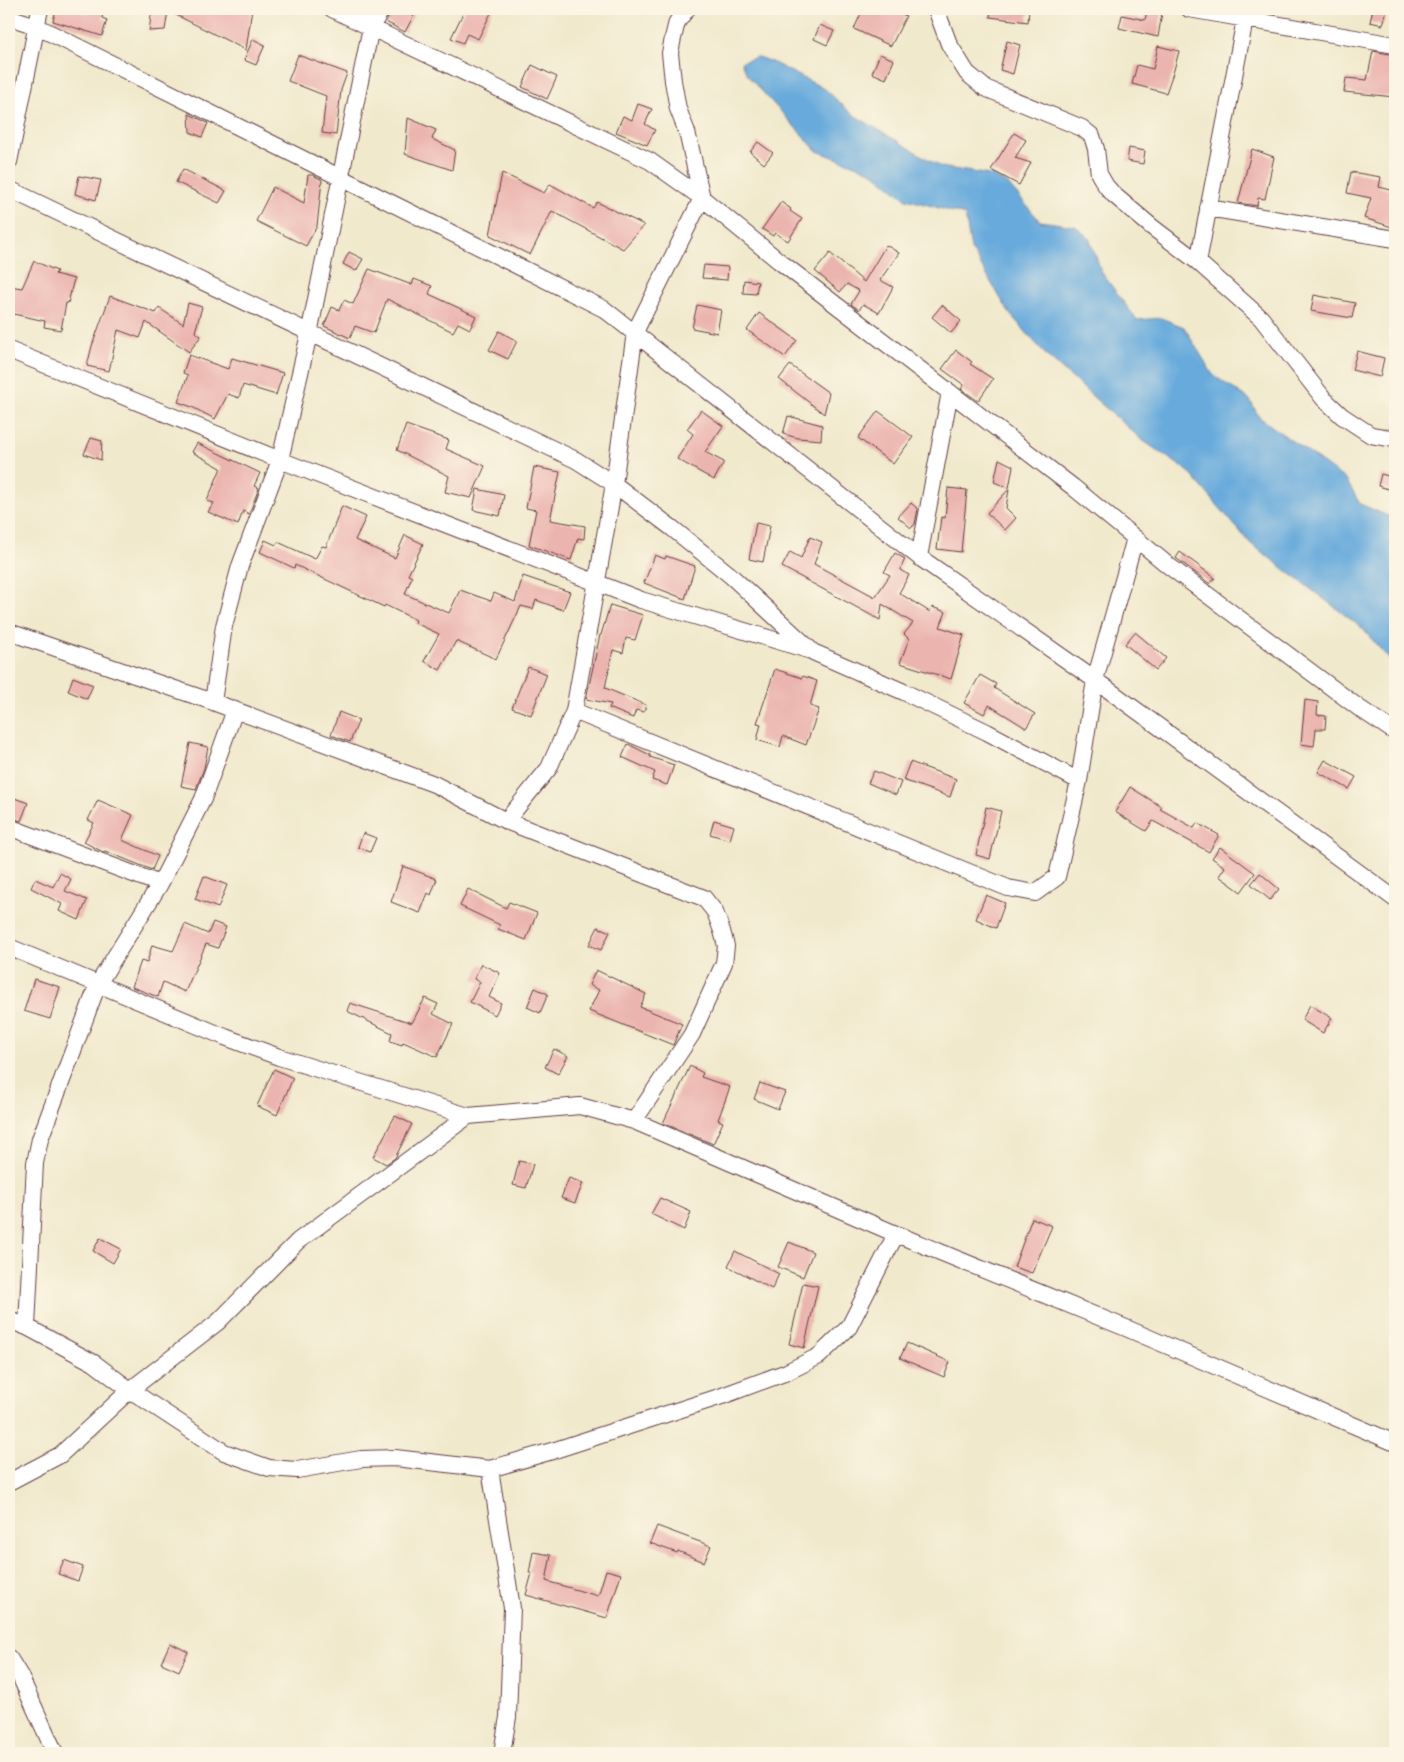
<svg xmlns="http://www.w3.org/2000/svg" width="1404" height="1762" font-family="'Indie Flower',sans-serif">
<rect width="100%" height="100%" fill="#fcf5e5"/>
<filter id="ink" filterUnits="userSpaceOnUse"><feTurbulence type="fractalNoise" baseFrequency=".02" numOctaves="2"/><feDisplacementMap in="SourceGraphic" scale="10" xChannelSelector="R" yChannelSelector="G"/><feConvolveMatrix kernelMatrix="1 2 1 2 8 2 1 2 1" color-interpolation-filters="sRGB"/></filter>
<filter id="wash" filterUnits="userSpaceOnUse"><feTurbulence type="fractalNoise" baseFrequency=".0096" numOctaves="4" result="noise"/><feDisplacementMap in="SourceGraphic" scale="20" xChannelSelector="R" yChannelSelector="G"/><feGaussianBlur stdDeviation="1.12" result="paint"/><feColorMatrix in="noise" values="0 0 0 0 0 0 0 0 0 0 0 0 0 0 0 0 0 1.4 0 .05"/><feComposite in="paint" operator="in"/></filter>
<g filter="url(#wash)">
<rect width="100%" height="100%" fill="#f0e9cc"/>
<!-- water -->
<path fill="#67aadc" stroke="#586484" d="M 758,57 L 774,63 L 825,89 L 852,114 L 941,167 L 990,175 L 1007,183 L 1040,221 L 1075,226 L 1089,238 L 1102,273 L 1137,320 L 1161,318 L 1184,327 L 1213,375 L 1250,400 L 1259,417 L 1346,480 L 1360,504 L 1395,519 L 1395,666 L 1362,628 L 1250,543 L 1188,471 L 1142,440 L 1047,356 L 1010,314 L 971,249 L 965,215 L 906,199 L 871,171 L 817,151 L 748,76 L 741,62 Z"/>
<g id="blocks">
<!-- building -->
<path fill="#ebb4ae" d="M 56,9 L 72,9 L 88,14 L 89,9 L 104,9 L 102,18 L 107,20 L 102,36 L 53,21 Z
M 152,9 L 252,9 L 246,50 L 168,11 L 165,30 L 149,31 Z
M 392,9 L 403,9 L 414,15 L 405,32 L 386,22 Z
M 465,9 L 493,9 L 478,39 L 467,34 L 463,43 L 451,38 Z
M 863,9 L 890,9 L 906,16 L 891,46 L 854,29 Z
M 991,9 L 1029,9 L 1028,22 L 990,17 Z
M 1373,9 L 1387,9 L 1383,25 L 1370,22 Z
M 1147,11 L 1162,13 L 1158,37 L 1119,28 L 1122,15 L 1145,20 Z
M 820,25 L 834,31 L 827,45 L 814,39 Z
M 253,39 L 265,45 L 256,65 L 244,60 Z
M 1007,41 L 1020,45 L 1013,74 L 1000,70 Z
M 1158,46 L 1179,51 L 1174,70 L 1166,93 L 1132,84 L 1137,65 L 1153,69 Z
M 1373,51 L 1395,55 L 1395,97 L 1344,92 L 1346,78 L 1367,80 Z
M 880,54 L 894,60 L 886,79 L 872,73 Z
M 298,55 L 347,73 L 341,90 L 336,135 L 322,133 L 326,96 L 288,81 Z
M 532,65 L 557,77 L 547,99 L 522,87 Z
M 638,104 L 652,109 L 645,124 L 655,130 L 647,145 L 616,132 L 623,116 L 632,120 Z
M 189,114 L 208,123 L 202,137 L 190,132 Z
M 408,118 L 436,130 L 432,139 L 455,150 L 452,170 L 405,154 Z
M 1014,133 L 1026,140 L 1015,158 L 1031,163 L 1019,185 L 991,170 Z
M 758,142 L 773,153 L 764,164 L 750,152 Z
M 1129,148 L 1145,151 L 1143,164 L 1127,161 Z
M 1252,149 L 1274,157 L 1265,199 L 1258,198 L 1257,206 L 1238,203 Z
M 183,169 L 226,191 L 219,203 L 176,182 Z
M 1351,172 L 1381,177 L 1379,187 L 1395,191 L 1395,228 L 1364,218 L 1371,198 L 1347,193 Z
M 502,173 L 544,193 L 550,184 L 593,208 L 597,202 L 644,225 L 623,249 L 552,211 L 530,255 L 490,235 Z
M 308,175 L 313,175 L 322,180 L 317,226 L 306,246 L 256,221 L 273,187 L 304,203 Z
M 79,176 L 101,180 L 96,200 L 75,194 Z
M 781,202 L 791,209 L 790,211 L 802,219 L 788,241 L 775,233 L 773,236 L 762,229 Z
M 886,245 L 899,253 L 880,280 L 893,287 L 879,313 L 863,304 L 859,310 L 851,304 L 859,291 L 847,284 L 840,292 L 815,271 L 830,253 L 864,282 Z
M 349,252 L 363,259 L 356,271 L 343,264 Z
M 34,261 L 57,271 L 55,274 L 74,279 L 68,303 L 66,303 L 61,330 L 44,327 L 45,321 L 9,313 L 9,286 L 22,288 Z
M 704,265 L 728,267 L 727,280 L 702,278 Z
M 369,269 L 412,285 L 414,279 L 432,286 L 429,294 L 476,316 L 470,329 L 458,323 L 453,332 L 387,299 L 374,333 L 355,326 L 350,338 L 324,326 L 332,307 L 339,310 L 344,300 L 353,304 Z
M 744,280 L 758,282 L 756,294 L 743,293 Z
M 1314,295 L 1355,303 L 1352,318 L 1311,311 Z
M 110,296 L 156,313 L 159,308 L 183,324 L 188,303 L 202,307 L 195,332 L 201,336 L 189,352 L 146,322 L 140,338 L 118,330 L 109,371 L 87,366 L 92,346 Z
M 697,305 L 721,310 L 717,333 L 692,328 Z
M 942,305 L 961,321 L 951,333 L 932,317 Z
M 759,313 L 797,340 L 785,357 L 747,330 Z
M 499,331 L 517,341 L 508,359 L 489,350 Z
M 956,350 L 972,362 L 970,364 L 993,379 L 978,401 L 961,389 L 964,385 L 942,369 Z
M 1357,351 L 1384,358 L 1380,377 L 1352,370 Z
M 189,355 L 228,369 L 232,358 L 283,373 L 276,395 L 243,385 L 239,398 L 228,394 L 215,419 L 192,407 L 178,402 L 188,375 L 183,373 Z
M 790,365 L 829,393 L 824,414 L 779,379 Z
M 701,410 L 723,426 L 705,452 L 724,462 L 714,480 L 677,459 L 693,434 L 687,429 Z
M 878,411 L 913,437 L 893,464 L 858,438 Z
M 788,416 L 822,425 L 821,440 L 798,438 L 783,434 Z
M 406,425 L 449,440 L 446,449 L 485,466 L 471,498 L 445,492 L 449,476 L 397,450 Z
M 91,438 L 102,441 L 101,460 L 84,454 Z
M 197,443 L 260,473 L 254,486 L 259,488 L 249,514 L 243,511 L 238,525 L 208,512 L 214,503 L 207,501 L 221,468 L 192,452 Z
M 999,459 L 1013,466 L 1009,488 L 994,482 Z
M 534,467 L 560,472 L 550,520 L 585,526 L 584,539 L 578,538 L 571,560 L 529,545 L 536,510 L 526,508 Z
M 1381,474 L 1395,478 L 1395,491 L 1378,486 Z
M 948,488 L 967,490 L 961,552 L 937,549 L 941,517 L 945,518 Z
M 477,489 L 504,495 L 500,516 L 473,510 Z
M 1009,489 L 1006,508 L 1016,518 L 1005,530 L 987,513 Z
M 911,503 L 918,509 L 915,524 L 911,528 L 898,517 Z
M 342,506 L 366,517 L 355,540 L 395,558 L 405,535 L 423,544 L 408,575 L 412,577 L 405,594 L 423,602 L 449,613 L 460,590 L 491,601 L 494,593 L 515,602 L 523,576 L 570,592 L 563,610 L 536,600 L 533,609 L 521,606 L 496,659 L 456,641 L 440,670 L 424,661 L 439,634 L 415,623 L 416,620 L 385,605 L 384,607 L 295,565 L 294,568 L 260,552 L 265,540 L 276,545 L 278,542 L 315,559 L 322,546 L 326,547 Z
M 756,523 L 770,526 L 763,562 L 749,559 Z
M 810,537 L 822,542 L 814,564 L 875,597 L 890,575 L 884,572 L 895,553 L 905,559 L 900,570 L 909,575 L 899,593 L 930,612 L 932,607 L 946,612 L 940,627 L 964,635 L 951,679 L 900,663 L 909,639 L 904,634 L 913,623 L 882,604 L 880,620 L 782,567 L 790,552 L 801,558 Z
M 1180,552 L 1215,578 L 1210,584 L 1176,558 Z
M 655,555 L 665,559 L 666,556 L 695,566 L 685,599 L 644,583 Z
M 610,605 L 643,615 L 635,640 L 626,638 L 623,653 L 613,650 L 605,688 L 646,705 L 644,712 L 636,710 L 633,718 L 609,708 L 611,704 L 586,699 L 600,635 L 601,635 Z
M 1135,632 L 1166,658 L 1156,670 L 1125,644 Z
M 528,667 L 547,674 L 531,715 L 512,708 Z
M 775,669 L 802,678 L 803,676 L 817,681 L 810,706 L 819,709 L 806,745 L 783,736 L 780,747 L 757,740 L 761,724 L 757,723 Z
M 980,675 L 996,684 L 994,688 L 1035,714 L 1026,728 L 989,705 L 984,714 L 964,703 Z
M 73,677 L 93,685 L 87,699 L 68,691 Z
M 1305,700 L 1318,702 L 1317,715 L 1326,716 L 1325,729 L 1316,729 L 1314,746 L 1301,744 Z
M 339,712 L 359,720 L 350,742 L 331,735 Z
M 190,743 L 208,747 L 204,768 L 196,789 L 181,786 Z
M 628,744 L 650,755 L 650,757 L 674,765 L 667,785 L 652,780 L 655,772 L 622,757 Z
M 1325,760 L 1356,777 L 1349,789 L 1318,772 Z
M 910,762 L 956,779 L 950,797 L 903,780 Z
M 874,771 L 901,782 L 896,795 L 868,783 Z
M 1130,787 L 1162,807 L 1160,809 L 1194,828 L 1197,823 L 1219,835 L 1209,852 L 1153,821 L 1146,831 L 1115,812 Z
M 9,796 L 28,803 L 21,821 L 9,817 Z
M 98,800 L 133,815 L 122,840 L 158,856 L 152,870 L 105,851 L 103,852 L 84,842 L 94,823 L 88,820 Z
M 986,807 L 1001,811 L 990,859 L 976,855 Z
M 714,820 L 734,826 L 730,840 L 710,834 Z
M 363,833 L 376,838 L 370,852 L 358,847 Z
M 1220,847 L 1255,873 L 1241,892 L 1219,876 L 1225,867 L 1212,858 Z
M 403,866 L 437,879 L 431,895 L 428,893 L 420,913 L 391,902 Z
M 60,873 L 71,879 L 65,891 L 87,900 L 79,920 L 59,911 L 62,904 L 31,888 L 35,879 L 53,887 Z
M 1260,873 L 1279,889 L 1270,900 L 1251,884 Z
M 204,876 L 227,885 L 218,908 L 195,899 Z
M 468,889 L 506,908 L 509,902 L 537,913 L 526,940 L 498,929 L 500,925 L 460,906 Z
M 986,895 L 1005,903 L 996,928 L 976,919 Z
M 213,922 L 226,927 L 218,948 L 206,944 L 185,992 L 163,982 L 158,997 L 132,987 L 141,961 L 147,963 L 152,945 L 173,951 L 185,924 L 208,934 Z
M 598,927 L 610,932 L 601,950 L 589,945 Z
M 481,964 L 500,973 L 489,997 L 501,1003 L 495,1015 L 470,1002 L 480,982 L 474,979 Z
M 596,970 L 646,994 L 640,1007 L 682,1024 L 673,1045 L 589,1011 L 599,990 L 589,985 Z
M 34,979 L 60,987 L 50,1019 L 24,1011 Z
M 535,988 L 548,994 L 540,1013 L 527,1007 Z
M 425,998 L 438,1004 L 433,1014 L 453,1024 L 437,1057 L 403,1042 L 402,1045 L 390,1041 L 392,1033 L 347,1011 L 350,1003 L 412,1023 Z
M 1310,1005 L 1332,1018 L 1323,1033 L 1302,1020 Z
M 554,1049 L 568,1056 L 558,1074 L 545,1067 Z
M 690,1066 L 703,1073 L 701,1077 L 730,1087 L 718,1120 L 723,1122 L 713,1144 L 663,1123 Z
M 274,1069 L 293,1078 L 277,1115 L 257,1106 Z
M 760,1083 L 785,1092 L 778,1109 L 754,1099 Z
M 395,1116 L 412,1124 L 395,1158 L 386,1164 L 373,1157 Z
M 519,1161 L 533,1164 L 526,1188 L 513,1185 Z
M 569,1178 L 583,1183 L 575,1203 L 561,1198 Z
M 660,1198 L 691,1212 L 684,1230 L 651,1214 Z
M 1032,1218 L 1052,1226 L 1032,1273 L 1014,1267 Z
M 100,1238 L 121,1249 L 113,1263 L 93,1251 Z
M 789,1242 L 813,1252 L 803,1277 L 778,1267 Z
M 735,1251 L 779,1274 L 772,1289 L 728,1266 Z
M 803,1283 L 818,1286 L 804,1348 L 789,1344 Z
M 907,1343 L 950,1362 L 944,1377 L 900,1358 Z
M 657,1526 L 711,1546 L 704,1562 L 678,1551 L 677,1553 L 650,1543 Z
M 533,1552 L 551,1555 L 546,1581 L 598,1596 L 606,1570 L 621,1574 L 607,1618 L 526,1595 L 532,1573 L 529,1573 Z
M 64,1560 L 83,1567 L 78,1581 L 58,1574 Z
M 170,1643 L 188,1652 L 179,1671 L 161,1663 Z"/>
</g>
</g>
<g filter="url(#ink)">
<use href="#blocks" fill-opacity="0" stroke="#633d43" stroke-width="1"/>
<g fill="none" stroke-linecap="round" stroke-linejoin="round">
<!-- minor casing -->
<g stroke="#633d43" stroke-width="18">
<path id="minor" d="M 332,9 L 650,161 L 702,198 L 779,261 L 1073,487 L 1169,566 L 1359,708 L 1395,732
M 936,9 L 949,44 L 967,73 L 985,88 L 1082,128 L 1092,136 L 1096,149 L 1099,174 L 1106,186 L 1114,195 L 1152,227 L 1198,262 L 1261,318 L 1324,399 L 1342,416 L 1371,435 L 1395,439
M 1189,9 L 1395,45
M 9,17 L 36,26 L 604,309 L 919,557 L 1095,680 L 1395,899
M 9,162 L 40,9
M 9,189 L 576,460 L 614,484 L 672,528 L 730,575 L 813,652 L 904,692 L 987,732 L 1079,781 L 1095,680 L 1135,538
M 1208,208 L 1395,239
M 1198,262 L 1247,9
M 9,350 L 280,460 L 641,600 L 808,650
M 919,557 L 950,392
M 9,632 L 213,702 L 434,784 L 506,821 L 704,898 L 715,912 L 722,931 L 726,946 L 724,963 L 692,1034 L 634,1121
M 213,702 L 224,626 L 240,566 L 280,460 L 309,334 L 371,27 L 382,9
M 574,711 L 1008,888 L 1035,893 L 1057,877 L 1079,781
M 506,821 L 549,768 L 574,711 L 614,484 L 635,332 L 702,198 L 687,132 L 678,109 L 673,81 L 670,53 L 673,38 L 677,22 L 687,9
M 9,827 L 160,884 L 203,799 L 235,710
M 9,947 L 225,1037 L 279,1057 L 468,1116 L 580,1106 L 634,1121 L 896,1234 L 1126,1328 L 1395,1443
M 468,1116 L 298,1241 L 218,1322 L 130,1390 L 224,1452 L 269,1468 L 297,1470 L 361,1459 L 395,1458 L 490,1469 L 552,1451 L 722,1396 L 787,1372 L 819,1356 L 849,1327 L 896,1234
M 9,1320 L 27,1327 L 94,1363 L 130,1390 L 60,1455 L 9,1482
M 27,1327 L 35,1163 L 40,1139 L 98,984 L 160,884
M 490,1469 L 512,1608 L 508,1717 L 502,1753
M 9,1658 L 20,1676 L 55,1753"/>
</g>
<!-- minor -->
<use href="#minor" stroke="#fff" stroke-width="16"/>
</g>
</g>
<!-- margin -->
<rect width="1404" height="1762" fill="none" stroke="#fcf5e5" stroke-width="30"/>
</svg>
